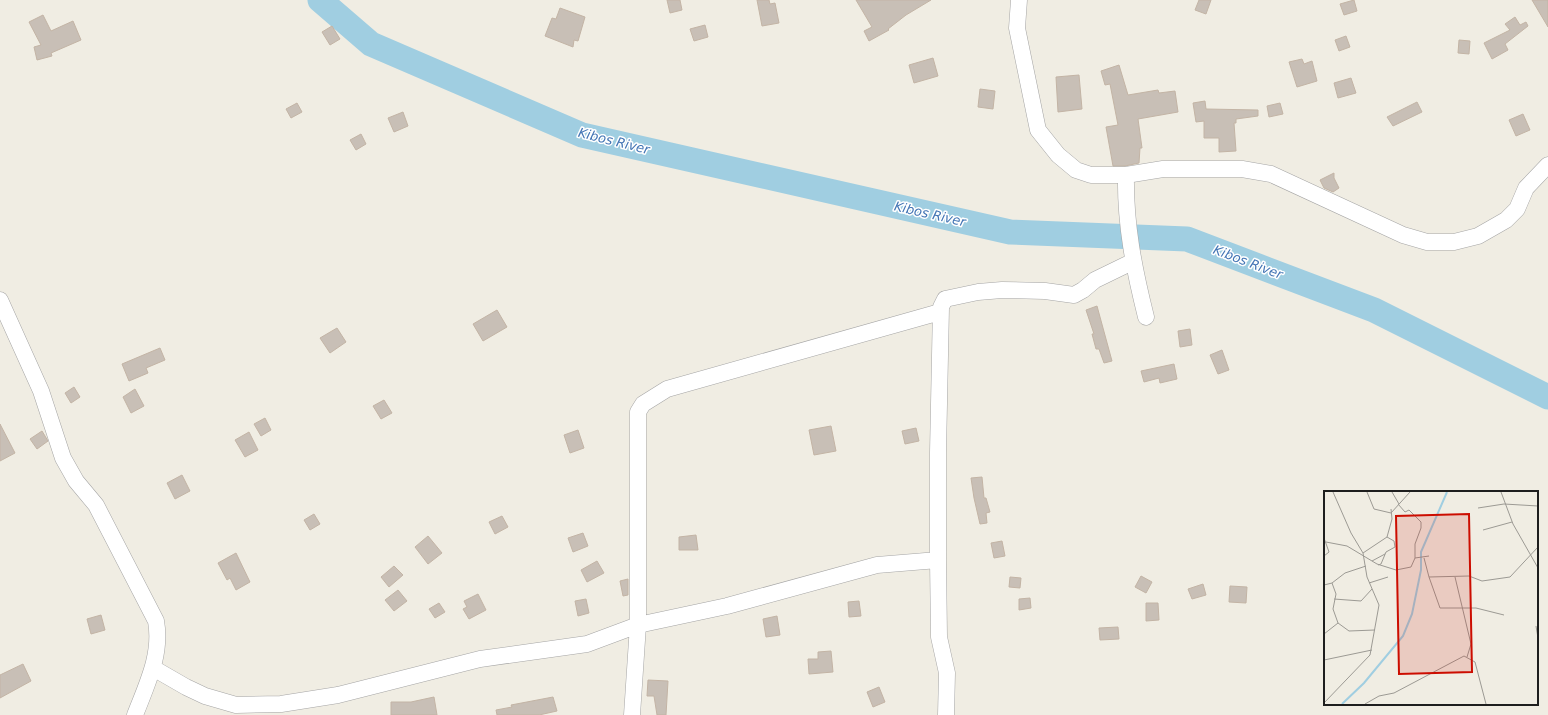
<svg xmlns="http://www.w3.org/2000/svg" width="1548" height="715" font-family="'DejaVu Sans',sans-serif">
<rect width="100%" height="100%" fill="#f0ede3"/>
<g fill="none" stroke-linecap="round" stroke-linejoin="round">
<!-- river -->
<path stroke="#a0cee1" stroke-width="25" d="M 320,0 L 371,44 L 582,135 L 1010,232 L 1187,239 L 1374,310 L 1548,397"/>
</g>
<!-- building -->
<path fill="#c8bfb6" stroke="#c3b4a5" d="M 667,0 L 680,0 L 682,10 L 670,13 Z
M 757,0 L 769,0 L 770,4 L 775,3 L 779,23 L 762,26 Z
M 856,0 L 931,0 L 906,15 L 888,29 L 889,30 L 869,41 L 864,31 L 872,27 Z
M 1199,0 L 1211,0 L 1206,14 L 1195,10 Z
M 1354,0 L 1357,11 L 1344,15 L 1340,4 Z
M 1532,0 L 1548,0 L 1548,27 Z
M 560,8 L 585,17 L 578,41 L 574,40 L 573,47 L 545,36 L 552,18 L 556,19 Z
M 43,15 L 51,31 L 73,21 L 81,40 L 51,53 L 52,56 L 37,60 L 34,47 L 41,45 L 29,22 Z
M 1515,17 L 1520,25 L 1526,22 L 1528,26 L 1505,44 L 1508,50 L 1492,59 L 1484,43 L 1510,30 L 1505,24 Z
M 705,25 L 708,37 L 694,41 L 690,29 Z
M 332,26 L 340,39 L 330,45 L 322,32 Z
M 1346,36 L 1350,47 L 1339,51 L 1335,40 Z
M 1459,40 L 1470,41 L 1469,54 L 1458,53 Z
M 933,58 L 938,76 L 914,83 L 909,65 Z
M 1302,59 L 1304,64 L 1312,61 L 1317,81 L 1297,87 L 1289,62 Z
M 1119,65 L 1128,95 L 1158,90 L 1159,93 L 1175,91 L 1178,112 L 1138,119 L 1142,148 L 1140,148 L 1139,163 L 1125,166 L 1113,166 L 1106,127 L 1118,125 L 1110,84 L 1105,85 L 1101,71 Z
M 1079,75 L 1082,109 L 1058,112 L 1056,77 Z
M 1351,78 L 1356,93 L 1338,98 L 1334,83 Z
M 980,89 L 995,91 L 993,109 L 978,107 Z
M 1205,101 L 1206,109 L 1258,110 L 1258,116 L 1236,119 L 1236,123 L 1234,123 L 1236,151 L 1219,152 L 1219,138 L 1204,138 L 1204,121 L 1196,122 L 1193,103 Z
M 1417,102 L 1422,112 L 1393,126 L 1387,117 Z
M 297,103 L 302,112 L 291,118 L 286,109 Z
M 1280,103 L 1283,114 L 1269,117 L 1267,106 Z
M 403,112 L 408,126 L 394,132 L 388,118 Z
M 1523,114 L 1530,130 L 1516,136 L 1509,120 Z
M 361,134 L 366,144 L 356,150 L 350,140 Z
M 1334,173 L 1334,178 L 1339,188 L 1333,192 L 1324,188 L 1320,180 Z
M 1097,306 L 1112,361 L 1104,363 L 1099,349 L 1096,349 L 1092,334 L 1094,334 L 1086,310 Z
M 497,310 L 507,327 L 483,341 L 473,324 Z
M 337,328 L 346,342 L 330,353 L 320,338 Z
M 1190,329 L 1192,345 L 1180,347 L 1178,331 Z
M 160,348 L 165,360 L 146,368 L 148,373 L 129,381 L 122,364 Z
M 1222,350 L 1229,370 L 1218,374 L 1210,355 Z
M 1174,364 L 1177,379 L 1160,383 L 1159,378 L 1144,382 L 1141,371 Z
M 74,387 L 80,397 L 71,403 L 65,393 Z
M 135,389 L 144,406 L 131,413 L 123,397 Z
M 384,400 L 392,413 L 381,419 L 373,406 Z
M 265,418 L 271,430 L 261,436 L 254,424 Z
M 0,424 L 15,453 L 0,461 Z
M 831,426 L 836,451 L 814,455 L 809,430 Z
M 916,428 L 919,441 L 905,444 L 902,431 Z
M 578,430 L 584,448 L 570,453 L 564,435 Z
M 42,431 L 48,441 L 37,449 L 30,439 Z
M 249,432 L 258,450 L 245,457 L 235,440 Z
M 182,475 L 190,491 L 175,499 L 167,483 Z
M 982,477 L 984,498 L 986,498 L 990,512 L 986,513 L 987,523 L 980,524 L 974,498 L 971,478 Z
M 314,514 L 320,524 L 310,530 L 304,520 Z
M 502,516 L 508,527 L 495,534 L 489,522 Z
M 583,533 L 588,546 L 573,552 L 568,538 Z
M 696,535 L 698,550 L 679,550 L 679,537 Z
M 428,536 L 442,553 L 428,564 L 415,547 Z
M 1002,541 L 1005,556 L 994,558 L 991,543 Z
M 236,553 L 250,582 L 236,590 L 230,578 L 227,580 L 218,563 Z
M 597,561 L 604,573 L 587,582 L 581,570 Z
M 394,566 L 403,575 L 389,587 L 381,577 Z
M 1141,576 L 1152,582 L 1146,593 L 1135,587 Z
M 1010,577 L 1021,578 L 1020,588 L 1009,587 Z
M 628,579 L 628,595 L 623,596 L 620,581 Z
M 1203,584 L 1206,595 L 1192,599 L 1188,589 Z
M 1230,586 L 1247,587 L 1246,603 L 1229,602 Z
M 398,590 L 407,601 L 394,611 L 385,600 Z
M 478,594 L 486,610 L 469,619 L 463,609 L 467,607 L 464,601 Z
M 1030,598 L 1031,608 L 1019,610 L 1019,599 Z
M 586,599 L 589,613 L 578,616 L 575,601 Z
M 859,601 L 861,616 L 849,617 L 848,602 Z
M 439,603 L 445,612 L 435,618 L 429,609 Z
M 1146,603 L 1158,603 L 1159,620 L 1146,621 Z
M 101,615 L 105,630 L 91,634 L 87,619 Z
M 777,616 L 780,635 L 766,637 L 763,619 Z
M 1118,627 L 1119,639 L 1100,640 L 1099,628 Z
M 831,651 L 833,672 L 809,674 L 808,659 L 818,659 L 818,652 Z
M 23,664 L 31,681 L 0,698 L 0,675 Z
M 648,680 L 668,681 L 666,715 L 657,715 L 654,696 L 647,696 Z
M 879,687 L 885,702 L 873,707 L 867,692 Z
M 434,697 L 437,715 L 391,715 L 391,702 L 411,702 Z
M 553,697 L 557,711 L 539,715 L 497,715 L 496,710 L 512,707 L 511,705 Z"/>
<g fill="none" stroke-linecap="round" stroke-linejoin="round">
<!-- street casing -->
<g stroke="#a5a5a5" stroke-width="17">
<path id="street" d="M 1019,0 L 1017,28 L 1038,130 L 1058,155 L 1076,170 L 1091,175 L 1126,175 C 1125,224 1134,269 1146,317
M 1126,175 L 1163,169 L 1242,169 L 1271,174 L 1403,235 L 1427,242 L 1454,242 L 1478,236 L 1506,220 L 1517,209 L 1526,188 L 1548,165
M 0,300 L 41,391 L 63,458 L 76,481 L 96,505 L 156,621 C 162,654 147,684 135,715
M 153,668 L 186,687 L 205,696 L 236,705 L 281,704 L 338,695 L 480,659 L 587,644 L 638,625 L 727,606 L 877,565 L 938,560
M 632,715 L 638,625 L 638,412 L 643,404 L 667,389 L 940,312
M 946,715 L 947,673 L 939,637 L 938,560 L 938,452 L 941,307 L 945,299 L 978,292 L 1002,290 L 1045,291 L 1074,295 L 1083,290 L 1095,280 L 1132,262"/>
</g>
<!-- street -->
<use href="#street" stroke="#fff" stroke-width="16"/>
</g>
<g text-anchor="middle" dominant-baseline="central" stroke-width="3" stroke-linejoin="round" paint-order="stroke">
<!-- water labels -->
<g font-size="13" font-style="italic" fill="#4375b5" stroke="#fff">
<text transform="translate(614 141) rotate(14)">Kibos River</text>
<text transform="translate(930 214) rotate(13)">Kibos River</text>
<text transform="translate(1248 262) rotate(21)">Kibos River</text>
</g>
</g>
<!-- overview -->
<g transform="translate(1324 491)">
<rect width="214" height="214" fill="#f0ede3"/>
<path fill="none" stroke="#a0cee1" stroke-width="2" d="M 18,213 L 40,192 L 79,145 L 88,123 L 97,79 L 97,61 L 123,1"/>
<path fill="none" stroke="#9c9a94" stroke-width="1" d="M 43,1 L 50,18 L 67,22M 68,1 L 75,13M 177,1 L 189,33 L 214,77M 74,13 L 81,21 L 85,19 L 97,31 L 97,37 L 91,53 L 91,67M 154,17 L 180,13 L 214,15M 67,22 L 86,1M 159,39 L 188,31M 0,47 L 5,61 L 0,65M 2,51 L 23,55 L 53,73 L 72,79 L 87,76 L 91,67 L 105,65M 39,62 L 63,46 L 68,28 L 67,18M 100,67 L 105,86 L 145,85 L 158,90 L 186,86 L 214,56M 48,70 L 61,63M 54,74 L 57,73 L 62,61 L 71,56 L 70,50 L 63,46M 105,86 L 116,117 L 152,117 L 180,124M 131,86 L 147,153 L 143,166M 8,92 L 12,103 L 9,118 L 14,132 L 25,140 L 51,139M 45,92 L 64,86M 0,94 L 8,92 L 21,82 L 42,75M 10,108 L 37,110 L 48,98M 212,135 L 214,147M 0,143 L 14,132M 0,169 L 48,159M 0,212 L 46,164 L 55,114 L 43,86 L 39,62 L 27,42 L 9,1M 41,213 L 55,205 L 70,202 L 140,165 L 151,171 L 162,213"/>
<path fill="#cc0d00" fill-opacity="0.15" stroke="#cc0d00" stroke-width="2" d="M 145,23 L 148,181 L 75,183 L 72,25 Z"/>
<rect width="214" height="214" fill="none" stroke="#1e1e1e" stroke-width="2"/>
</g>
</svg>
